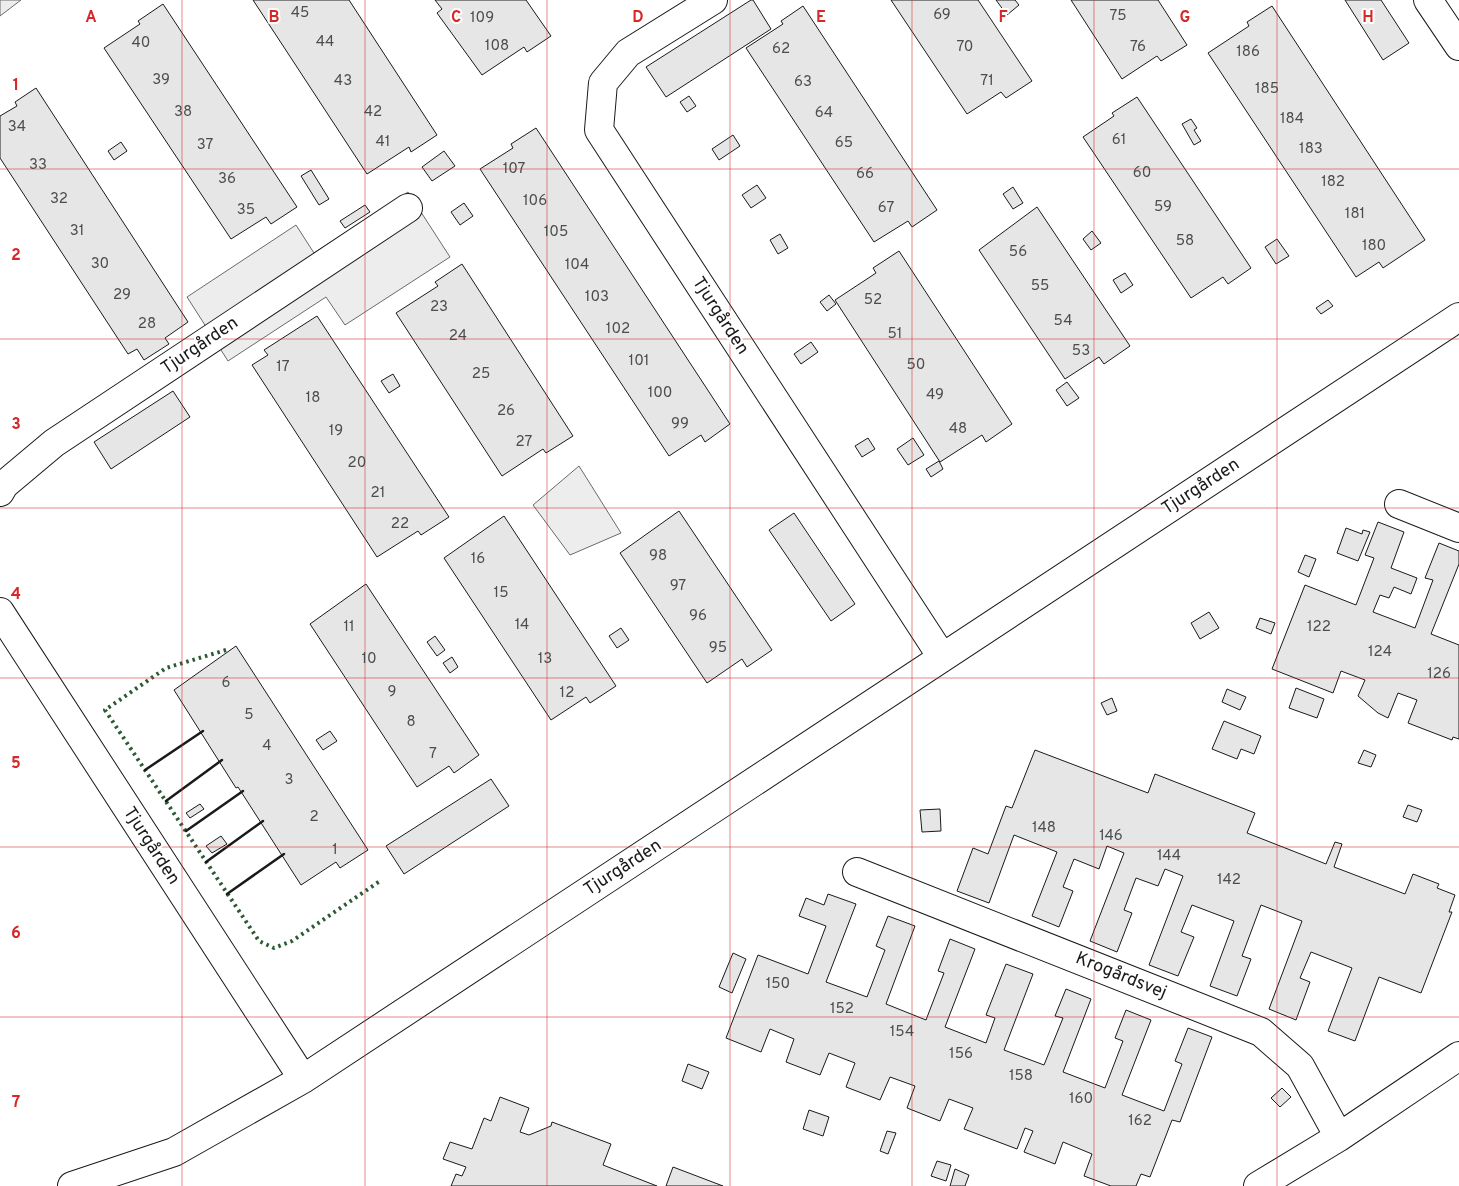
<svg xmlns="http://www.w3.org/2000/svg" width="1459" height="1186" font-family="Overpass,sans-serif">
<rect width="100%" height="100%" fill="#fff"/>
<!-- built -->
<path fill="#ededed" stroke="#6a6a6a" d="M 0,0 L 21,0 L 0,16 Z
M 408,192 L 450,257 L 345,325 L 326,297 L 228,361 L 187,297 L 296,225 L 314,253 Z
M 579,466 L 621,533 L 570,555 L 533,505 Z"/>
<!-- building -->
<path fill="#e6e6e6" stroke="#1a1a1a" d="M 253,0 L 349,0 L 437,135 L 411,152 L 409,147 L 367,174 Z
M 435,0 L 526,0 L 551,36 L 527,52 L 524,47 L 482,75 L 437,13 L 442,9 Z
M 751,0 L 753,0 L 771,29 L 666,97 L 646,67 Z
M 891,0 L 978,0 L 1032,81 L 1006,98 L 1001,92 L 967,114 Z
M 996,0 L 1015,0 L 1019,5 L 1007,15 Z
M 1071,0 L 1158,0 L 1187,45 L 1161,61 L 1157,56 L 1122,79 Z
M 1345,0 L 1381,0 L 1409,43 L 1383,60 Z
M 163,4 L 297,207 L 271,224 L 266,217 L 231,239 L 104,48 L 140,24 L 138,21 Z
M 803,6 L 937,210 L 912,227 L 908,221 L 874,242 L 746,48 L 783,24 L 781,21 Z
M 1272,6 L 1425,240 L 1383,268 L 1379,262 L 1356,277 L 1208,53 L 1249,26 L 1247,22 Z
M 36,88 L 188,322 L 165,338 L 169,344 L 144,360 L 137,349 L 128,354 L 0,158 L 0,116 L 17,106 L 15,102 Z
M 689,96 L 696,106 L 687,112 L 680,102 Z
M 1137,97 L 1251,268 L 1228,284 L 1223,277 L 1191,298 L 1083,137 L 1114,116 L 1112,113 Z
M 1191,119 L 1197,128 L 1194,130 L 1201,141 L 1194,145 L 1182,124 Z
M 536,128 L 730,424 L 705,442 L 701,435 L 669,456 L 480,169 L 513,148 L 511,144 Z
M 733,135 L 740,146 L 719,160 L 712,149 Z
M 121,142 L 127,151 L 114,160 L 108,151 Z
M 444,151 L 455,166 L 432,181 L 422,167 Z
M 311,170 L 329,199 L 319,205 L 301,176 Z
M 757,185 L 766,198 L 751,208 L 742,195 Z
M 1013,187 L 1023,203 L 1013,209 L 1003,194 Z
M 464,203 L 473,216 L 460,225 L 451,212 Z
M 365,205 L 370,212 L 345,228 L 340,221 Z
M 1037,207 L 1130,346 L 1104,364 L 1099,357 L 1065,379 L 979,250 Z
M 1092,231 L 1101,243 L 1091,250 L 1083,239 Z
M 780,234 L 788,248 L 778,254 L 770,240 Z
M 1277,239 L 1289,256 L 1276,264 L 1265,247 Z
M 899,251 L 1012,424 L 986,442 L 982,435 L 940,462 L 835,300 L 876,273 L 873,268 Z
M 462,264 L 573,436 L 546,453 L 543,449 L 502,476 L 396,313 L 438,286 L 435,282 Z
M 1125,273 L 1133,285 L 1121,293 L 1113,280 Z
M 829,295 L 836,304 L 827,311 L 820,302 Z
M 1328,300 L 1333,306 L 1321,314 L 1316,308 Z
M 317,316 L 449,517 L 421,535 L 418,531 L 377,557 L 252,365 L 268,355 L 264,350 Z
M 811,342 L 818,352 L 801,364 L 794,354 Z
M 393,374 L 400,386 L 389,393 L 381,381 Z
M 1067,382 L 1079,398 L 1067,406 L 1056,390 Z
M 173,391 L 190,417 L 111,469 L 94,442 Z
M 868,438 L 875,449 L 862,457 L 855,446 Z
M 913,438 L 924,455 L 908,465 L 897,449 Z
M 939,461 L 943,469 L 931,477 L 926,469 Z
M 679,511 L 772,650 L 747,667 L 742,659 L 707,683 L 620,553 Z
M 794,513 L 855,604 L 831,621 L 769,530 Z
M 504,516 L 616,686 L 590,703 L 586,697 L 551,720 L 444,558 Z
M 1378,522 L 1404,532 L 1391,568 L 1417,578 L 1411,594 L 1394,587 L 1389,598 L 1380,595 L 1373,612 L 1415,628 L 1433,580 L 1425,578 L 1439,543 L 1459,551 L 1459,564 L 1431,634 L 1459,645 L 1459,739 L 1453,737 L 1452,740 L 1408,723 L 1417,700 L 1398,693 L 1388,718 L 1378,713 L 1358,696 L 1365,680 L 1341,671 L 1333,693 L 1272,669 L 1305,585 L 1356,605 L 1374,558 L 1365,555 Z
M 1346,528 L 1362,534 L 1363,530 L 1370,532 L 1358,561 L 1337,553 Z
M 1305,555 L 1316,559 L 1309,577 L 1298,572 Z
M 366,584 L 479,755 L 454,773 L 449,766 L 417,787 L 310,624 Z
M 1209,612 L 1219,628 L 1200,639 L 1191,623 Z
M 1260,618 L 1275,623 L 1271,634 L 1256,628 Z
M 621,628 L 629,640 L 617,648 L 609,636 Z
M 435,636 L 445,650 L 437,656 L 427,642 Z
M 236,646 L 368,850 L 340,868 L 336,862 L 301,885 L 238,787 L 236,788 L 174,690 Z
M 452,657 L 458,667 L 450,673 L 443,663 Z
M 1296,688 L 1324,699 L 1317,718 L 1289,708 Z
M 1227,689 L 1246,697 L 1240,710 L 1222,702 Z
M 1112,698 L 1117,711 L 1107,715 L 1101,703 Z
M 1224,721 L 1261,736 L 1254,754 L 1241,749 L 1237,759 L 1212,749 Z
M 330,731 L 337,741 L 323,750 L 316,740 Z
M 1035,750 L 1148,793 L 1155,774 L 1255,813 L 1247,833 L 1326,864 L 1335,842 L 1342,844 L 1334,867 L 1405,894 L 1413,874 L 1439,884 L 1437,888 L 1455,895 L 1449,912 L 1452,912 L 1421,993 L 1379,977 L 1355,1041 L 1328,1031 L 1352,968 L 1311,952 L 1300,978 L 1310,982 L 1296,1020 L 1269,1009 L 1302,921 L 1261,905 L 1242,956 L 1251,959 L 1237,996 L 1210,986 L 1234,921 L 1192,905 L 1181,932 L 1194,937 L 1178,976 L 1149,965 L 1183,876 L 1165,869 L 1158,886 L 1136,878 L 1124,910 L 1132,913 L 1117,952 L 1090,941 L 1124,853 L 1107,846 L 1099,869 L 1074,859 L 1063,887 L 1073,891 L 1059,927 L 1032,916 L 1057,852 L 1014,835 L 989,903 L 957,891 L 973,848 L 988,854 L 1006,806 L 1012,808 Z
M 1364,750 L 1376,755 L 1371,767 L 1358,763 Z
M 491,779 L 509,806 L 404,874 L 386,846 Z
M 200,804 L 204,809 L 190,818 L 186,813 Z
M 1408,805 L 1422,810 L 1417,822 L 1403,817 Z
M 940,809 L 941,831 L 922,832 L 920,810 Z
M 221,836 L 227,844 L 212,853 L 206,846 Z
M 828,894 L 856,904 L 826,982 L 867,997 L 885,950 L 876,946 L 888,916 L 915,926 L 886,1004 L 926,1020 L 944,973 L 938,971 L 950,939 L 975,949 L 945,1027 L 986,1043 L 995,1018 L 986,1015 L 1006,964 L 1033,974 L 1004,1050 L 1044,1065 L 1063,1018 L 1055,1016 L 1066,989 L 1091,999 L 1063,1072 L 1105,1088 L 1123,1041 L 1115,1038 L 1126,1010 L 1151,1020 L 1122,1095 L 1164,1111 L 1182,1064 L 1175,1061 L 1188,1028 L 1212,1037 L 1180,1122 L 1172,1120 L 1150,1177 L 1141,1174 L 1136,1186 L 1111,1186 L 1084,1176 L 1092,1154 L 1063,1142 L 1055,1164 L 1024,1152 L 1033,1131 L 1025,1128 L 1017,1149 L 964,1129 L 973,1108 L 949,1099 L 940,1121 L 907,1108 L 915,1086 L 890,1077 L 880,1100 L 846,1087 L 855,1063 L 829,1053 L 820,1075 L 786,1062 L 794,1039 L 770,1029 L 761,1052 L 726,1038 L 758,955 L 808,974 L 826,926 L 799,916 L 806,898 L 824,905 Z
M 733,953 L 746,959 L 732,993 L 719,987 Z
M 688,1064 L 709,1072 L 702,1089 L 682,1081 Z
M 1282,1088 L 1291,1097 L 1280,1107 L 1271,1098 Z
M 500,1097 L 529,1108 L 520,1132 L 529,1135 L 551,1126 L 552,1122 L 611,1144 L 603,1165 L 657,1186 L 451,1186 L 456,1174 L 462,1176 L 466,1167 L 443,1159 L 450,1142 L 472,1149 L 484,1118 L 491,1121 Z
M 809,1110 L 829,1117 L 823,1136 L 803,1129 Z
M 887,1131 L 896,1133 L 888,1154 L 880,1151 Z
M 937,1161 L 951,1165 L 946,1181 L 931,1176 Z
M 673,1167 L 723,1186 L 666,1186 Z
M 955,1169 L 969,1175 L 965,1186 L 950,1186 Z"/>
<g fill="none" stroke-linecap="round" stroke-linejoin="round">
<!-- street casing -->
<g stroke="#1a1a1a" stroke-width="30">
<path id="street" d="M 713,0 L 628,53 L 603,83 L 599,130 L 942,657
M 1428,0 L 1459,46
M 0,492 L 4,485 L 54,443 L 408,208
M 1399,504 L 1459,528
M 0,612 L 303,1079
M 857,872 L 1261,1032 L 1300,1066 L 1339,1137
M 72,1186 L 174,1152 L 303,1079 L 1459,317
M 1258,1186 L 1339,1137 L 1459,1056"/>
</g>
<!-- street -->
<use href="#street" stroke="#fff" stroke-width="28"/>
<!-- hedge -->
<path stroke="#2b5a34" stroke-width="4" stroke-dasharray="2.5 4" stroke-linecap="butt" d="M 226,650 L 166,668 L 105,710 L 259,941 L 274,948 L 292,941 L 380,881"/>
<!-- wall -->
<path stroke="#1a1a1a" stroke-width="2.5" d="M 145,770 L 203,731
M 166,801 L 222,760
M 186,831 L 243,791
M 206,862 L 263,821
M 227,894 L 284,854"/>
</g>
<!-- grid -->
<path fill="none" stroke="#d62828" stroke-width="1" stroke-opacity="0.55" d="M 182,0 L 182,1186M 365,0 L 365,1186M 547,0 L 547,1186M 730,0 L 730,1186M 912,0 L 912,1186M 1094,0 L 1094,1186M 1277,0 L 1277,1186M 0,169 L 1459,169M 0,339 L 1459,339M 0,508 L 1459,508M 0,678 L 1459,678M 0,847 L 1459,847M 0,1017 L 1459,1017"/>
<g text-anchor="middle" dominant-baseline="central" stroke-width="4" stroke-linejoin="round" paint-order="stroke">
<!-- number labels -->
<g font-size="15" fill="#4d4d4d">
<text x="300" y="13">45</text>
<text x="942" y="15">69</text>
<text x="1118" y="16">75</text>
<text x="482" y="18">109</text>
<text x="325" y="42">44</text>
<text x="141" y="43">40</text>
<text x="497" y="46">108</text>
<text x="965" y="47">70</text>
<text x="1138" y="47">76</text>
<text x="781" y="49">62</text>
<text x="1248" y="52">186</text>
<text x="161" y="80">39</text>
<text x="343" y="81">43</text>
<text x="987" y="81">71</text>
<text x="803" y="82">63</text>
<text x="1267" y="89">185</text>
<text x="183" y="112">38</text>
<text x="373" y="112">42</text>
<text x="824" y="113">64</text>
<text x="1292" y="119">184</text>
<text x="17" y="127">34</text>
<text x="1119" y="140">61</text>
<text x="383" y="142">41</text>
<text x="844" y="143">65</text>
<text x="205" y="145">37</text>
<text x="1311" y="149">183</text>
<text x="38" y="165">33</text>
<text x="514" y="169">107</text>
<text x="1142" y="173">60</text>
<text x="865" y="174">66</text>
<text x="227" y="179">36</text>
<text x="1333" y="182">182</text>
<text x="59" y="199">32</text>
<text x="535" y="201">106</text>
<text x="1163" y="207">59</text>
<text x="886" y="208">67</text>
<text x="246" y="210">35</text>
<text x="1355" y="214">181</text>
<text x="77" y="231">31</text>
<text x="556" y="232">105</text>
<text x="1185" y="241">58</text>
<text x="1374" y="246">180</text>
<text x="1018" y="252">56</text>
<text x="100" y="264">30</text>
<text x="577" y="265">104</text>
<text x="1040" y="286">55</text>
<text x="122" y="295">29</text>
<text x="597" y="297">103</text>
<text x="873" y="300">52</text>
<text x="439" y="307">23</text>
<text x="1063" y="321">54</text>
<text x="147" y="324">28</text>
<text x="618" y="329">102</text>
<text x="895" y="334">51</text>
<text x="458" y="336">24</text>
<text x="1081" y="351">53</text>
<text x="639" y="361">101</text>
<text x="916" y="365">50</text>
<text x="283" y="367">17</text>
<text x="481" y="374">25</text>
<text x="660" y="393">100</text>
<text x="935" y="395">49</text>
<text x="313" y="398">18</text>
<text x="506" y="411">26</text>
<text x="680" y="424">99</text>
<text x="958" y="429">48</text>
<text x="336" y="431">19</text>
<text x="524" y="442">27</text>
<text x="357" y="463">20</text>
<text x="378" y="493">21</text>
<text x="400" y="524">22</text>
<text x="658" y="556">98</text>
<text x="478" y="559">16</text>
<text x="678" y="586">97</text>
<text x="501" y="593">15</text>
<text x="698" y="616">96</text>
<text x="522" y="625">14</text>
<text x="349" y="627">11</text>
<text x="1319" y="627">122</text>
<text x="718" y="648">95</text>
<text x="1380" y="652">124</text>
<text x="369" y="659">10</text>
<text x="545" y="659">13</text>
<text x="1439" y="674">126</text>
<text x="226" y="683">6</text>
<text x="392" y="692">9</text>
<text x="567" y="693">12</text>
<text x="249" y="715">5</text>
<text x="411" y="722">8</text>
<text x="267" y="746">4</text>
<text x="433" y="754">7</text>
<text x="289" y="780">3</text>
<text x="314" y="817">2</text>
<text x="1044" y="828">148</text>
<text x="1111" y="836">146</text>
<text x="335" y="850">1</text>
<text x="1169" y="856">144</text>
<text x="1229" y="880">142</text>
<text x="778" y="984">150</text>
<text x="842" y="1009">152</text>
<text x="902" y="1032">154</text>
<text x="961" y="1054">156</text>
<text x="1021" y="1076">158</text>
<text x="1081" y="1099">160</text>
<text x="1140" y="1121">162</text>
</g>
<!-- street labels -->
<g font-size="18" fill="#1a1a1a" stroke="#fff">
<text transform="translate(720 316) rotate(57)">Tjurgården</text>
<text transform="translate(200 346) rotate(-34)">Tjurgården</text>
<text transform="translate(1201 487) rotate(-33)">Tjurgården</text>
<text transform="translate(151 846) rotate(57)">Tjurgården</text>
<text transform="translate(623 868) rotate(-33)">Tjurgården</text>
<text transform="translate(1121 976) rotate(22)">Krogårdsvej</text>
</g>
</g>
<g font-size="16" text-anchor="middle" font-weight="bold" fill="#d62828" stroke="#fff" stroke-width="4" stroke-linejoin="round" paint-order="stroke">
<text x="91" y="22">A</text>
<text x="274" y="22">B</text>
<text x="456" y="22">C</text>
<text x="638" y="22">D</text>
<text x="821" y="22">E</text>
<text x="1003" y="22">F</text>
<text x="1185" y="22">G</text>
<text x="1368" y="22">H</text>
<text x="16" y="90">1</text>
<text x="16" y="260">2</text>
<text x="16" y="429">3</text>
<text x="16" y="599">4</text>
<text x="16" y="768">5</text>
<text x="16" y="938">6</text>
<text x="16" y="1107">7</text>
</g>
</svg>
